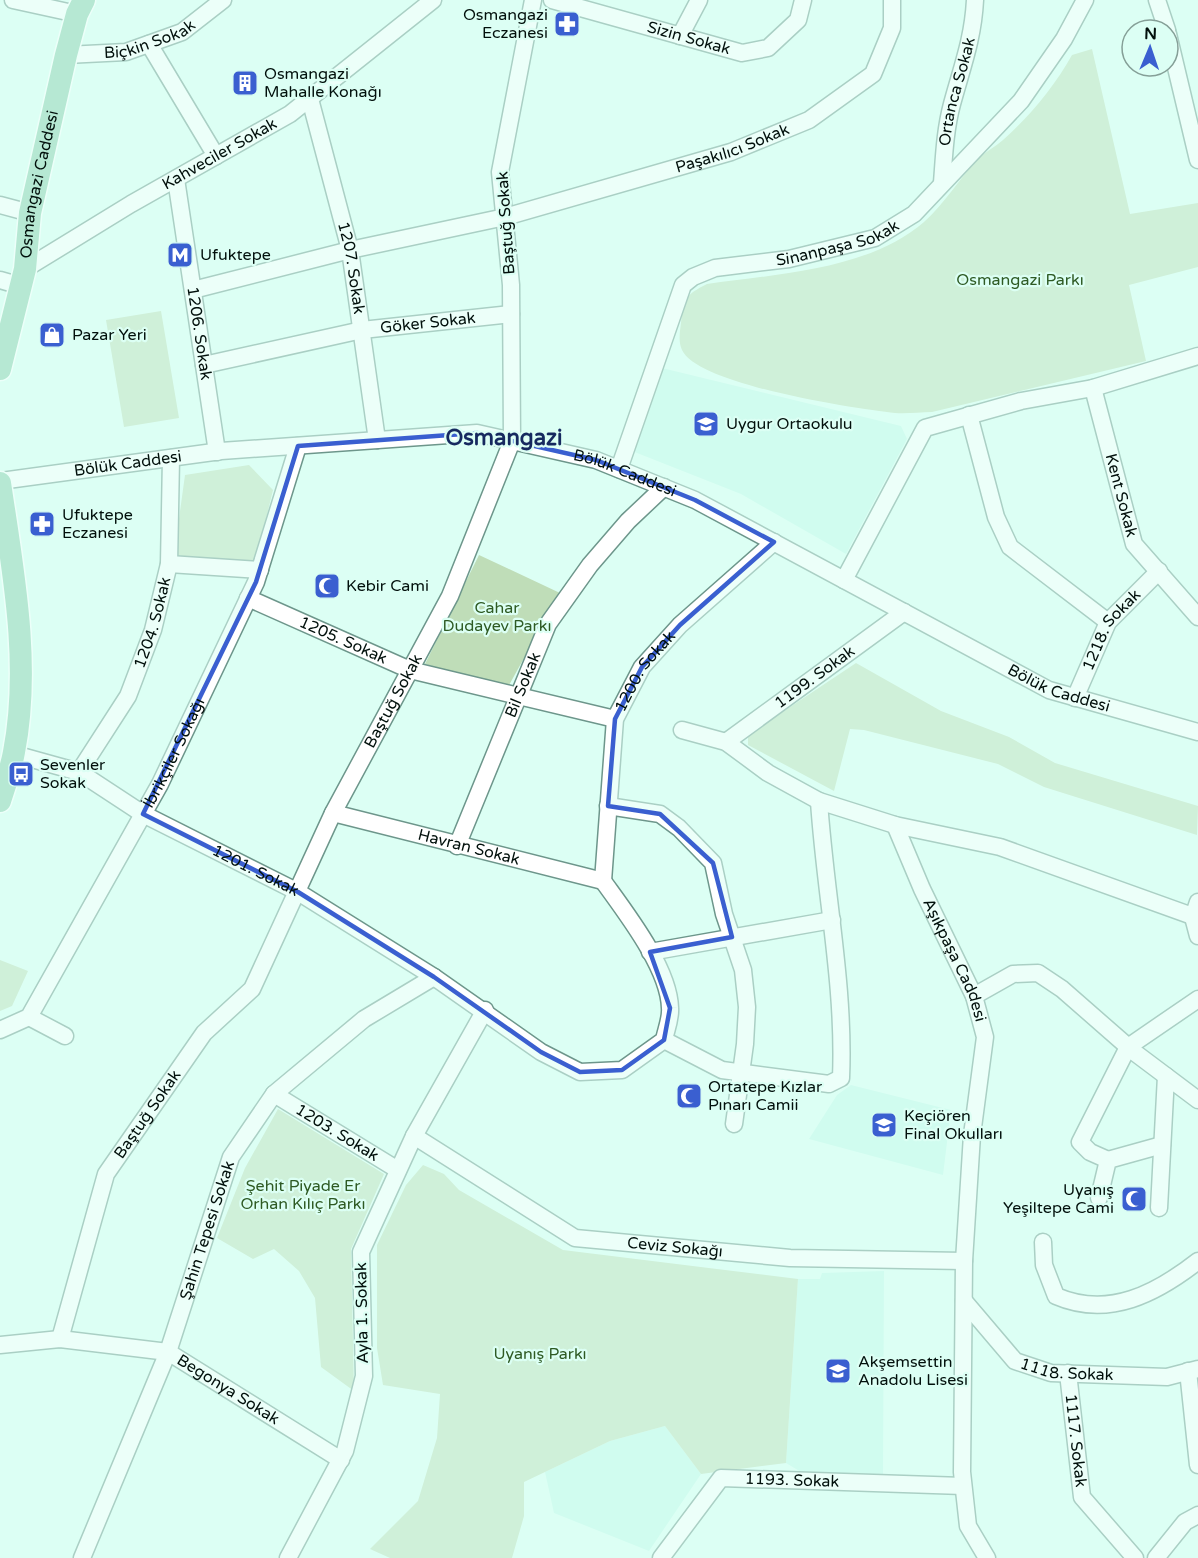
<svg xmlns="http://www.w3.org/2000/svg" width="1198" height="1558" font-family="'Varela Round',sans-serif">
<rect width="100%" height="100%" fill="#dcfff4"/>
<!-- built -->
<path fill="#c2f8e9" d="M 662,368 L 901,426 L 907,439 L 846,554 L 741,494 L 632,451 Z
M 851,1085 L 951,1110 L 943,1175 L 809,1139 L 837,1095 Z
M 884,1271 L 883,1478 L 838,1477 L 801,1472 L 786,1463 L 798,1279 L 820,1279 L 822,1273 Z
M 665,1426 L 701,1474 L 649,1551 L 554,1513 L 545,1472 L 610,1441 Z"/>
<!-- green -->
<path fill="#bfddb8" d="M 1092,49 L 1130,214 L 1198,203 L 1198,267 L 1129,285 L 1146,361 L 932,412 C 920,412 907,414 895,413 C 857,409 698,385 682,350 C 678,342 680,331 681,323 C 684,299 685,295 707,284 C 776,274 869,270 924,222 C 945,203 959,179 978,159 C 985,152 995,147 1003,140 C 1031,115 1054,87 1072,55 Z
M 161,311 L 179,418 L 124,427 L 106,320 Z
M 249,465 L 273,490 L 255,564 L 174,555 L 185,475 Z
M 479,555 L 560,593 L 508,687 L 425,664 Z
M 856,663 L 941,711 L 1009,737 L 1055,763 L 1198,806 L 1197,835 L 1044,787 L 998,764 L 864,730 L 850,729 L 834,791 L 748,745 L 748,735 Z
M 0,960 L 28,971 L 12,1006 L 0,1011 Z
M 278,1109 L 384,1174 L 351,1249 L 354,1391 L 321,1367 L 315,1298 L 299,1271 L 274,1249 L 253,1259 L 217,1238 L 245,1168 Z
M 423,1165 L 444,1174 L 459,1190 L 563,1250 L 798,1279 L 786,1463 L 701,1474 L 665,1426 L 610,1441 L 524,1482 L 524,1516 L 512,1558 L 390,1558 L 370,1549 L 418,1501 L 437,1438 L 440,1394 L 383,1385 L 377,1348 L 377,1245 L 406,1185 Z"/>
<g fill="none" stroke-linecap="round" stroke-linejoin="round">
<!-- minor casing -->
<g stroke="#6d968b" stroke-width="19">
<g id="minor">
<path d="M 13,0 L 77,14"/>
<path id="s1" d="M 552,0 L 742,53 L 768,48 L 798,20 L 803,0"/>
<path d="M 1157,0 L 1167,30"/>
<path d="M 1168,34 L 1198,160"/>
<path d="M 680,36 L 699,0"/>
<path d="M 149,44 L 216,156"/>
<path id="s2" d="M 66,55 L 126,52 L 182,32 L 223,0"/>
<path id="s3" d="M 310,99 L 350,250 L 377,440"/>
<path id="s4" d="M 176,179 L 217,452"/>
<path id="s5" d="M 942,183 C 944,157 945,130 952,104 C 962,67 973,39 975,0"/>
<path d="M 0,205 L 30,213"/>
<path id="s6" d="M 25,269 L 131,204 L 290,114 L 433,0"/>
<path d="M 0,280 L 21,286"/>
<path id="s7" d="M 193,290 L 350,250 L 505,217 L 731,152 L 809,120 L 873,74 L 892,28 L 892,0"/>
<path id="s8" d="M 204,365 L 362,330 L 511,314"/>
<path id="s9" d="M 1093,388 L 1134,544 L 1198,617"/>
<path d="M 969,415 L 996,517 L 1010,547 L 1108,622"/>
<path id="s10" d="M 619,469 L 683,285 L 693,277 L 715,268 L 789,259 L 875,238 L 914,214 L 1021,101 L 1064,39 L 1085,0"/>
<path id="s11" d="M 0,481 L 221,451 L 477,433 L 596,460 L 695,500 L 1049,690 L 1198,732"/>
<path d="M 169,564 L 260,570"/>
<path d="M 844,580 L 925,428 L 1021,401 L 1093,388 L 1198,356"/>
<path id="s12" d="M 248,598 L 410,670 L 615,719"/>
<path id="s13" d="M 1075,698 L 1108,622 L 1159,571"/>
<path d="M 682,730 L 726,742 L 768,773 L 819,801 L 895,825 L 1000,847 L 1198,918"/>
<path id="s14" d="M 726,742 L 904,612"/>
<path id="s15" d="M 14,754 L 79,772 L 143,814 L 298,892 L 434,977 L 541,1052 L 580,1072 L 622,1070 L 664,1040 C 666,1030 671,1018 670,1008 C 669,968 626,913 603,881"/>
<path id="s16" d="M 79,772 L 128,696 L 153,630 L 169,564 L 171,458"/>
<path d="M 608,806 L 660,814 L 679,828 L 713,863 L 724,914 L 743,970 L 747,1007 L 745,1044 L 734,1124"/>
<path id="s17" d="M 333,813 L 603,881"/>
<path id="s18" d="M 895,825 L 922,889 L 974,996 L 985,1037 L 972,1135 L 964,1261 L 962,1472 L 968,1526 L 987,1558"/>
<path id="s19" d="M 457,846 L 548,624 L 590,565 L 628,521 L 664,487"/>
<path id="s20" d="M 603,881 L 615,719 L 642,667 L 680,625 L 774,542"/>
<path d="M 1198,902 L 1193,917 L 1198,936"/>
<path d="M 650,952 L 832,920"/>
<path d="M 974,996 L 1013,974 L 1038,973 L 1062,989 L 1134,1052 L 1198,1100"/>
<path d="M 29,1017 L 65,1036"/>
<path id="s21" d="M 0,1030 L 29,1017 L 160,784 L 256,582 L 298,446"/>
<path d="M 664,1040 L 722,1070 L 829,1084 L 841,1078 C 845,985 825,894 819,801"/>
<path id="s22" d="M 274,1094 L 398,1170"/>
<path id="s23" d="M 414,1136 L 575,1238 L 790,1258 L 964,1261"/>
<path d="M 1108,1160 L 1090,1152 L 1080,1142 L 1128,1047 L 1198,999"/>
<path d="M 1099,1198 L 1108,1160 L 1162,1145"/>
<path d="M 1159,1208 L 1166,1076"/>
<path d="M 1043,1242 L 1044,1265 L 1056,1296 C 1109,1319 1157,1293 1198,1261"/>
<path id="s24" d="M 964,1301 L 1015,1361 L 1051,1373 L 1167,1377 L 1198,1369"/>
<path id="s25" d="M 60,1339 L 106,1174 L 204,1033 L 252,989 L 333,813 L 450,596 L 512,441 L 511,285 L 500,172 L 533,0"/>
<path id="s26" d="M 0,1345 L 60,1339 L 168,1352 L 341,1460"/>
<path d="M 1188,1371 L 1198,1465"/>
<path id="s27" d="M 1068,1373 L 1082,1497 L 1135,1558"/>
<path id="s28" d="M 82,1558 L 168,1352 L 231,1157 L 274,1094 L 364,1019 L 434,977"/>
<path d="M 288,1558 L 345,1451 L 364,1376 L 361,1252 L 414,1136 L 485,1010"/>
<path id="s29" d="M 661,1558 L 721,1478 L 963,1486"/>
<path d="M 1156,1558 L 1185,1522 L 1198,1515"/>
</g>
</g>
<!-- major casing -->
<g stroke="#fff" stroke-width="25">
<g id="major">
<path id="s30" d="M 0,369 L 25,269 L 30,213 L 66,55 L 77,14 L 84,0"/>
<path d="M 0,483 C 13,571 31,664 14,752 C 11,769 5,785 0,801"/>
</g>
</g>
<!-- minor -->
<use href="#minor" stroke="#fff" stroke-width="16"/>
<!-- major -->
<use href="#major" stroke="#87ccaa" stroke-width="22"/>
</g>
<!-- marked area -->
<path d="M0 0H1198V1558H0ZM 477,433 L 596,460 L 695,500 L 774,542 L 680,625 L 642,667 L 615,719 L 608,806 L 660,814 L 713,863 L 732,937 L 650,952 L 670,1008 L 664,1040 L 622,1070 L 580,1072 L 541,1052 L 434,977 L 298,892 L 143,814 L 256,582 L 298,446 Z" fill="#dcfff4" fill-opacity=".55" fill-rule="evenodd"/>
<path fill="none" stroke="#3a5fd0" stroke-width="4.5" stroke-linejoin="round" d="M 477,433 L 596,460 L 695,500 L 774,542 L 680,625 L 642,667 L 615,719 L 608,806 L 660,814 L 713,863 L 732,937 L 650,952 L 670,1008 L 664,1040 L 622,1070 L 580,1072 L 541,1052 L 434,977 L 298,892 L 143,814 L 256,582 L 298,446 Z"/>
<!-- icons -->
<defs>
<g id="pharmacy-square" transform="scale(1.35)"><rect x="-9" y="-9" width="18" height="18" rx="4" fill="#3a5fd0" stroke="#dcfff4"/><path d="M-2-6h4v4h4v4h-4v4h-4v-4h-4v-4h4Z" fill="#fff"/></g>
<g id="building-square" transform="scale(1.35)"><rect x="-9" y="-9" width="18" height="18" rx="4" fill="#3a5fd0" stroke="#dcfff4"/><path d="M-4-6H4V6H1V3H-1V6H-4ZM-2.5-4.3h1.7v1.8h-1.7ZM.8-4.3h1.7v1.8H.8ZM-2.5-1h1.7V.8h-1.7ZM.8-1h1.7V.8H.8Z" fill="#fff"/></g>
<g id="metro-square" transform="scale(1.35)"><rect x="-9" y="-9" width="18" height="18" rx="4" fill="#3a5fd0" stroke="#dcfff4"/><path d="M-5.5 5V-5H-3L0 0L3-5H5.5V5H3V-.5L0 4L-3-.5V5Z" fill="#fff"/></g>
<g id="shop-square" transform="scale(1.35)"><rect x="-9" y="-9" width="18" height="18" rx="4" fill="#3a5fd0" stroke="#dcfff4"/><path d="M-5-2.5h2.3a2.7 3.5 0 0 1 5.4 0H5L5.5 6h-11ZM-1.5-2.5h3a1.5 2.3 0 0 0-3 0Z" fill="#fff"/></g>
<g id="school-square" transform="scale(1.35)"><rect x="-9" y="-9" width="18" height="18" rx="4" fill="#3a5fd0" stroke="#dcfff4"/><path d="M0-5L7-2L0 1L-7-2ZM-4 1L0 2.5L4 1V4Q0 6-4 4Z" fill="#fff"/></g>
<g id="mosque-square" transform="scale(1.35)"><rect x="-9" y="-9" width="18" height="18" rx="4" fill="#3a5fd0" stroke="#dcfff4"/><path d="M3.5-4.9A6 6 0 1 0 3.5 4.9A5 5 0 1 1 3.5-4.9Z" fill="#fff"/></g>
<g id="bus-square" transform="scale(1.35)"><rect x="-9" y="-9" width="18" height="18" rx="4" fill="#3a5fd0" stroke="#dcfff4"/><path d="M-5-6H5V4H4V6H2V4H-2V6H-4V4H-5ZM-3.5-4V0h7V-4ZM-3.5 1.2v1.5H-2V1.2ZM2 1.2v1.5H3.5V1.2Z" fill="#fff"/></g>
</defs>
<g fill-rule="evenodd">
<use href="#pharmacy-square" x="567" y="24"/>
<use href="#building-square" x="245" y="83"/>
<use href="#metro-square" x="180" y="255"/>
<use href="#shop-square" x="52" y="335"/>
<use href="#school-square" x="706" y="424"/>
<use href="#pharmacy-square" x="42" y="524"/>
<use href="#mosque-square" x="327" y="586"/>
<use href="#bus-square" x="21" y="774"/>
<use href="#mosque-square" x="689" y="1096"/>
<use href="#school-square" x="884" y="1125"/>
<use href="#mosque-square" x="1134" y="1199"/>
<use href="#school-square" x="838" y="1371"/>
</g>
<g text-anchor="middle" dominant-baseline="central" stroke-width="4.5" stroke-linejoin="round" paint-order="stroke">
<!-- poi labels -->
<g font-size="16" fill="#02100c" stroke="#dcfff4" text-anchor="start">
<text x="548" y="15" text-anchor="end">Osmangazi<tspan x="548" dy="18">Eczanesi</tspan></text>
<text x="264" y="74">Osmangazi<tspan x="264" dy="18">Mahalle Konağı</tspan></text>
<text x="200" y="255">Ufuktepe</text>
<text x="72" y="335">Pazar Yeri</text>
<text x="726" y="424">Uygur Ortaokulu</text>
<text x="62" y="515">Ufuktepe<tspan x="62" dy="18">Eczanesi</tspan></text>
<text x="346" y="586">Kebir Cami</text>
<text x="40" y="765">Sevenler<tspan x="40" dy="18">Sokak</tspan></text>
<text x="708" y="1087">Ortatepe Kızlar<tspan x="708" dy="18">Pınarı Camii</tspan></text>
<text x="904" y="1116">Keçiören<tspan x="904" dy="18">Final Okulları</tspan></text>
<text x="1114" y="1190" text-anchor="end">Uyanış<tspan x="1114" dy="18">Yeşiltepe Cami</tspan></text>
<text x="858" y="1362">Akşemsettin<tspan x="858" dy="18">Anadolu Lisesi</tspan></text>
</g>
<!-- street labels -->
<g font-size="16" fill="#02100c" stroke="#dcfff4">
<text stroke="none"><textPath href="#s2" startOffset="86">Biçkin Sokak</textPath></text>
<text stroke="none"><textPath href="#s1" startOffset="142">Sizin Sokak</textPath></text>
<text stroke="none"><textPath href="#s5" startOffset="93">Ortanca Sokak</textPath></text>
<text stroke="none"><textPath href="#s7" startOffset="558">Paşakılıcı Sokak</textPath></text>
<text stroke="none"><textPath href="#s6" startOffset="226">Kahveciler Sokak</textPath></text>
<text stroke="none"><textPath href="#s30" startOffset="189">Osmangazi Caddesi</textPath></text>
<text transform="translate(506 223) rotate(-94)">Baştuğ Sokak</text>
<text stroke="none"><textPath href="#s10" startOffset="357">Sinanpaşa Sokak</textPath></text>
<text stroke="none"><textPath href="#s3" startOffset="174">1207. Sokak</textPath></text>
<text stroke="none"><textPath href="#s8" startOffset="228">Göker Sokak</textPath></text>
<text stroke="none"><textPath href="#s4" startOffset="156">1206. Sokak</textPath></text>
<text stroke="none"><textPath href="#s11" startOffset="129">Bölük Caddesi</textPath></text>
<text stroke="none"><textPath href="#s11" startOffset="633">Bölük Caddesi</textPath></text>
<text stroke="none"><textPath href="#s9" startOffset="111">Kent Sokak</textPath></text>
<text stroke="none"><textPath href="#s16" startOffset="168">1204. Sokak</textPath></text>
<text stroke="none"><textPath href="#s13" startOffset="78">1218. Sokak</textPath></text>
<text stroke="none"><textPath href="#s12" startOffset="104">1205. Sokak</textPath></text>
<text stroke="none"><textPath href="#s20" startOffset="219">1200. Sokak</textPath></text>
<text stroke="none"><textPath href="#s14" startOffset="110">1199. Sokak</textPath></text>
<text stroke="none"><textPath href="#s19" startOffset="174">Bil Sokak</textPath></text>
<text stroke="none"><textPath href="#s11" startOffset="1119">Bölük Caddesi</textPath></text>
<text stroke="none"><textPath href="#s25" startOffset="729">Baştuğ Sokak</textPath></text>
<text stroke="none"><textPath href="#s21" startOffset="333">İbrikçiler Sokağı</textPath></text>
<text stroke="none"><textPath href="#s17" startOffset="140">Havran Sokak</textPath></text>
<text stroke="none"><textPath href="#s15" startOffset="270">1201. Sokak</textPath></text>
<text stroke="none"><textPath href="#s18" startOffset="148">Aşıkpaşa Caddesi</textPath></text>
<text stroke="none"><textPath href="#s25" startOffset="244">Baştuğ Sokak</textPath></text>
<text stroke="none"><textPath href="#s22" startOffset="74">1203. Sokak</textPath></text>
<text stroke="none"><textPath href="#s28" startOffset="351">Şahin Tepesi Sokak</textPath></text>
<text stroke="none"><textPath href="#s23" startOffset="291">Ceviz Sokağı</textPath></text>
<text transform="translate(362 1313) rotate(-91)">Ayla 1. Sokak</text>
<text stroke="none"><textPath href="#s24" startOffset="132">1118. Sokak</textPath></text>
<text stroke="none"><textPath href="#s26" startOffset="240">Begonya Sokak</textPath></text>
<text stroke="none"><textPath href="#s27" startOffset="68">1117. Sokak</textPath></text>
<text stroke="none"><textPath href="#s29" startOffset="171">1193. Sokak</textPath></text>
</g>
<!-- park labels -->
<g font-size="16" fill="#2e5a23" stroke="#dcfff4">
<text x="1020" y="280">Osmangazi Parkı</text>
<text x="497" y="608">Cahar<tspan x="497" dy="18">Dudayev Parkı</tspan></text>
<text x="303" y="1186">Şehit Piyade Er<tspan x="303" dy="18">Orhan Kılıç Parkı</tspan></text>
<text x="540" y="1354">Uyanış Parkı</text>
</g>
<!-- district labels -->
<g font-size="22" font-weight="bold" fill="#16295f" stroke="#dcfff4">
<text x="504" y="438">Osmangazi</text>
</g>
</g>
<!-- north arrow -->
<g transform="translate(1150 48) rotate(2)"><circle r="28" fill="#dcfff4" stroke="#859f97" stroke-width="1.5"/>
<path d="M0-4.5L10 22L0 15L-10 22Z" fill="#3a5fd0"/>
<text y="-9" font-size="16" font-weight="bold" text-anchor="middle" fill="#02100c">N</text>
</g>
</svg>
